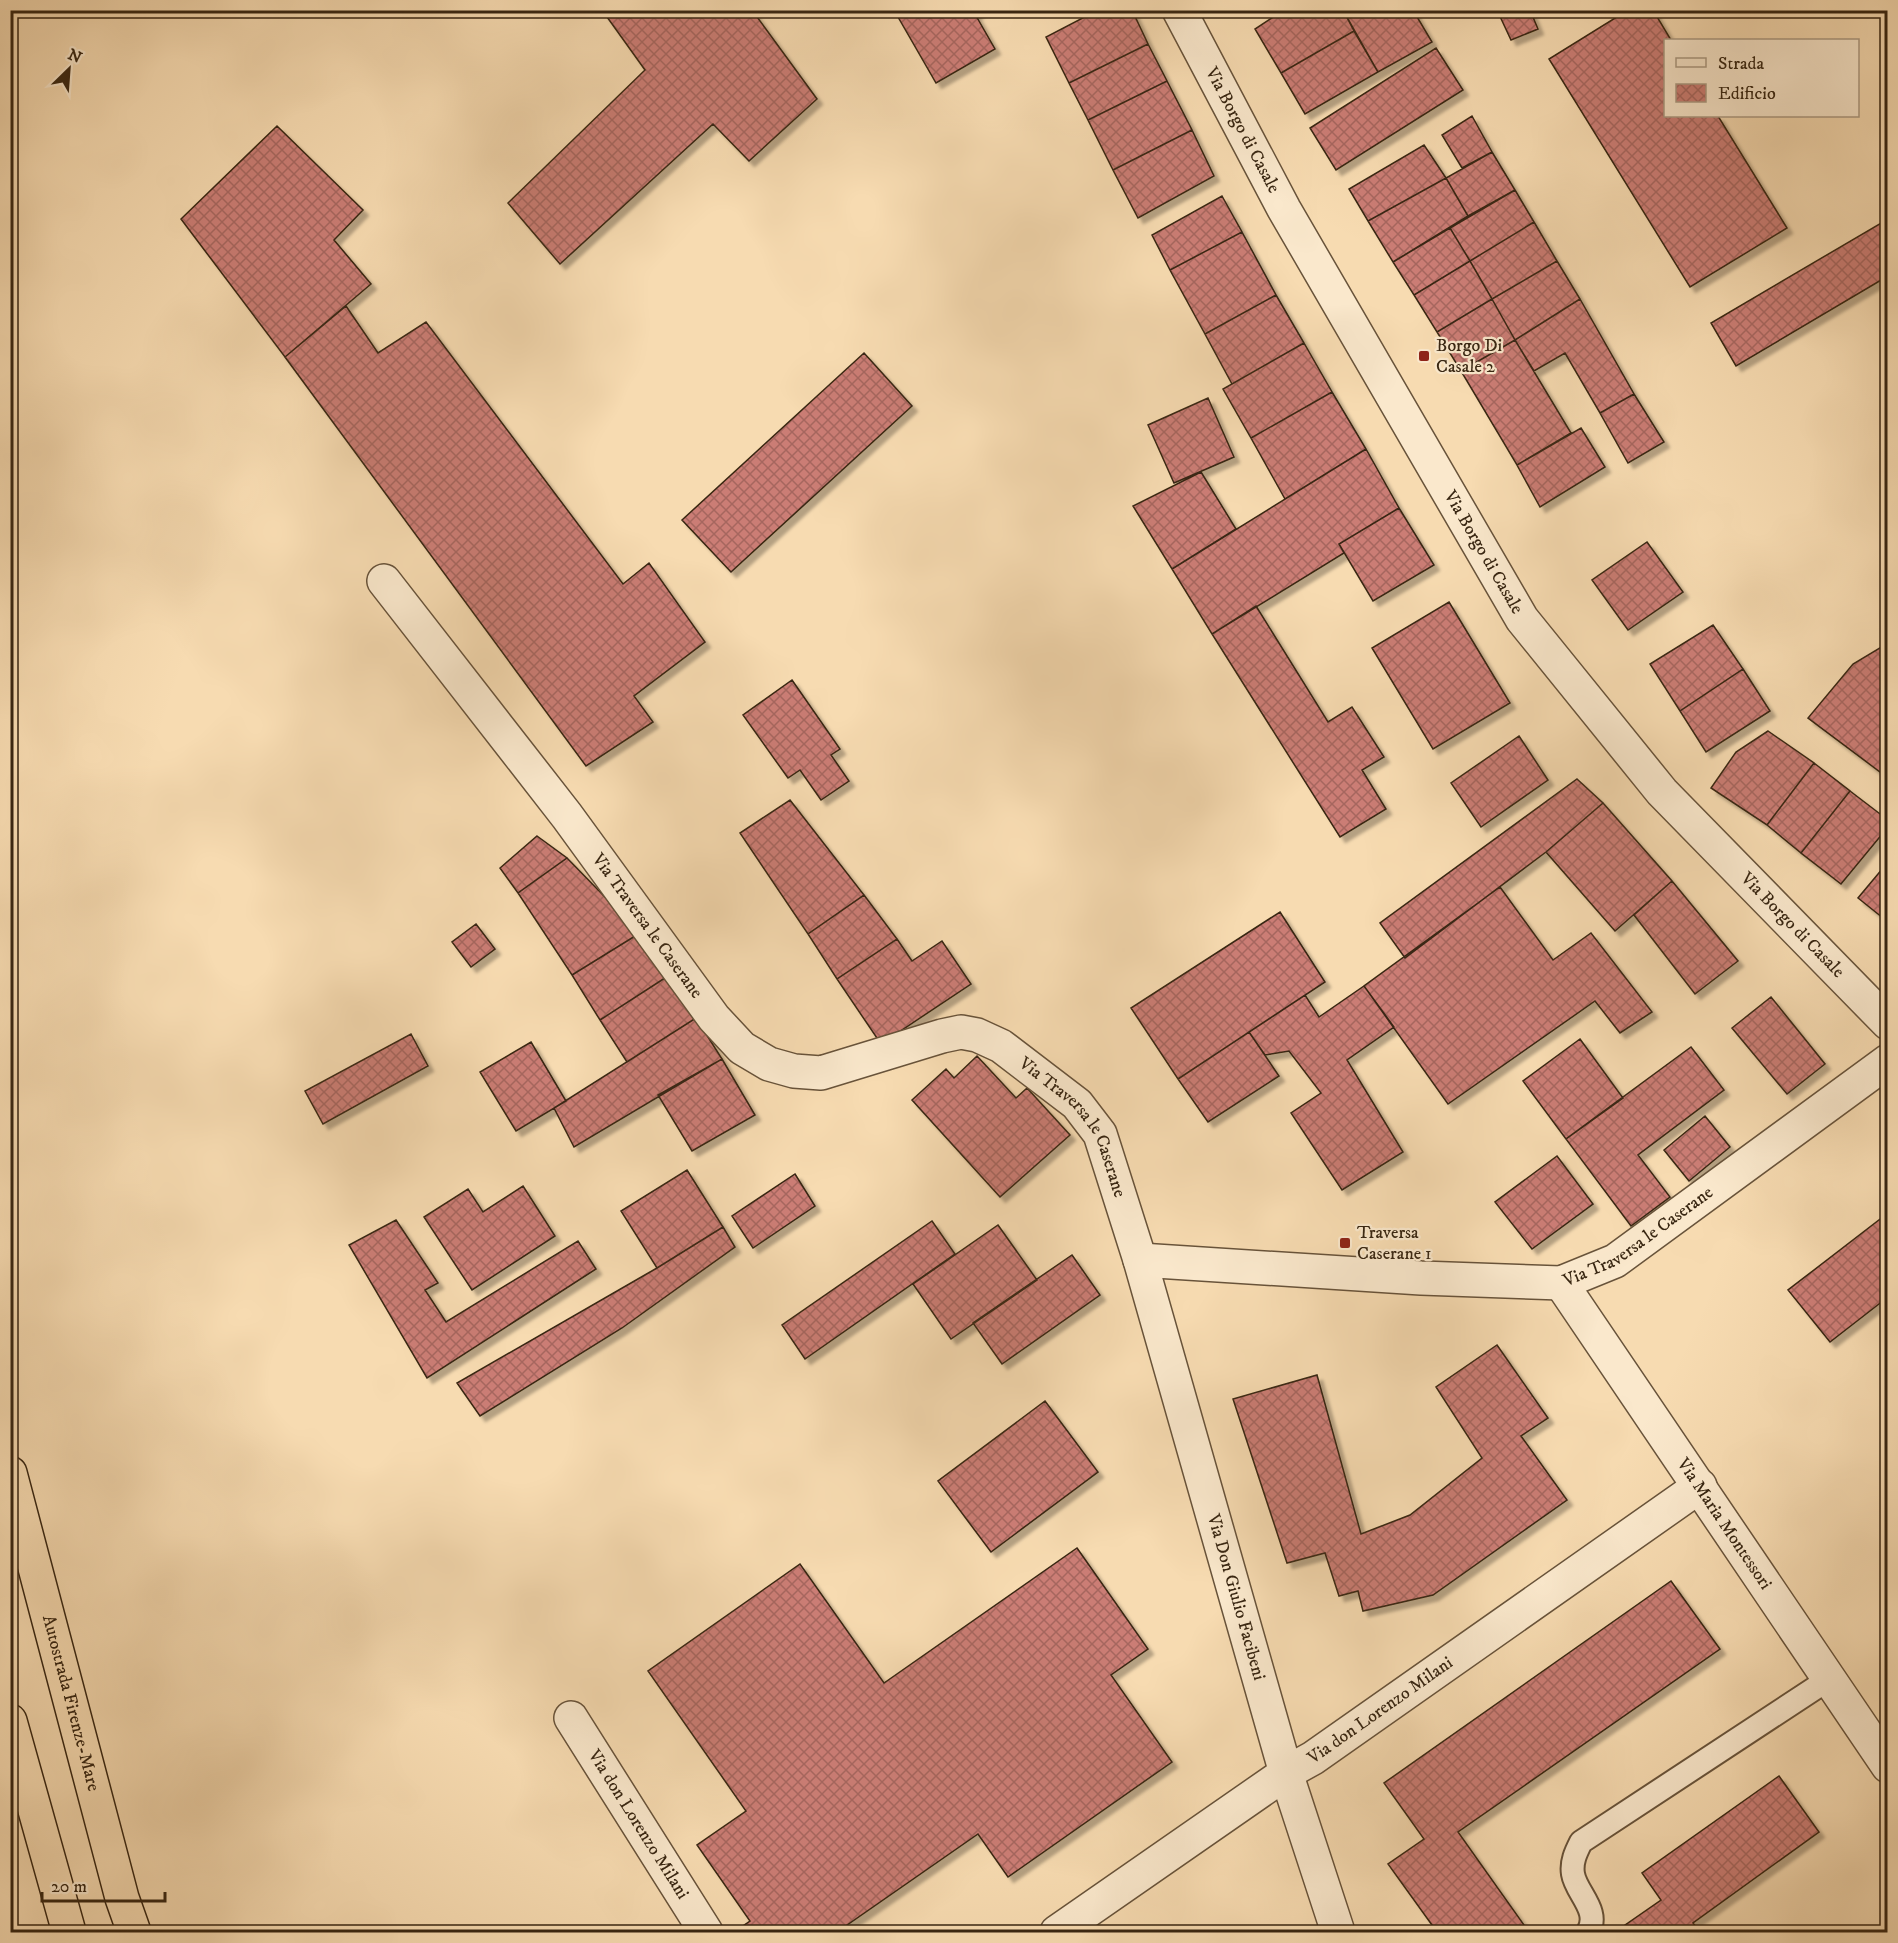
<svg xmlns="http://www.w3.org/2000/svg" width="1898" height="1943" font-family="'IM FELL DW Pica',serif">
<defs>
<pattern id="building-cross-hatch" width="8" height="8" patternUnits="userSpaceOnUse" patternTransform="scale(1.5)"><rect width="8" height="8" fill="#cb7d74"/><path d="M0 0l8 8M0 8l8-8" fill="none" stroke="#a6665e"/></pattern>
<filter id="shadow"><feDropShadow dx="5.5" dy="5.5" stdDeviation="1.5" flood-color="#0004"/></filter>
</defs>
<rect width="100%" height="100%" fill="#f7dbb1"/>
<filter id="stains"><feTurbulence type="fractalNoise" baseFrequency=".00333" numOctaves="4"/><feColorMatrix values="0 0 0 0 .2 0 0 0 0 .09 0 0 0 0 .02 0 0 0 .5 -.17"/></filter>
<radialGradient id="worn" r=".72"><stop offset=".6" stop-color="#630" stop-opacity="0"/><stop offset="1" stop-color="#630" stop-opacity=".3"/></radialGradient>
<!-- building -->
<path fill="url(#building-cross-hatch)" stroke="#382612" stroke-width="1.5" filter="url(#shadow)" d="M 602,10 L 752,10 L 817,99 L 749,161 L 713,124 L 560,264 L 508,203 L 645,70 Z
M 894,10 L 981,10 L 975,14 L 995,49 L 936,83 Z
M 1098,10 L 1132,10 L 1148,44 L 1069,83 L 1046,37 Z
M 1284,10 L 1343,10 L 1354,31 L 1281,73 L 1255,29 Z
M 1343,10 L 1413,10 L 1432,42 L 1378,72 Z
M 1497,10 L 1530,10 L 1538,29 L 1511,40 Z
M 1628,10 L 1653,10 L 1671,40 L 1666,40 L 1666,116 L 1718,116 L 1787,228 L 1690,287 L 1549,59 Z
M 1354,31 L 1378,72 L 1305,114 L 1281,73 Z
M 1148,44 L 1167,81 L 1088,120 L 1069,83 Z
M 1436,48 L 1463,90 L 1336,170 L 1310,128 Z
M 1167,81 L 1192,130 L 1113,170 L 1088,120 Z
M 1472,116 L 1492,152 L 1462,168 L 1442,135 Z
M 277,126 L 363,210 L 334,240 L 371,284 L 285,357 L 181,219 Z
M 1192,130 L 1214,176 L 1138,218 L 1113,170 Z
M 1424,145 L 1446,178 L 1368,221 L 1349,189 Z
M 1492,152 L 1515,190 L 1468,216 L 1446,178 Z
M 1446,178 L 1468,216 L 1393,262 L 1368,221 Z
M 1515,190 L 1534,222 L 1470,261 L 1450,228 Z
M 1222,196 L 1242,232 L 1170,270 L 1152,235 Z
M 1888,219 L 1888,276 L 1736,366 L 1711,323 Z
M 1534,222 L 1557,261 L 1492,299 L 1470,261 Z
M 1450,228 L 1470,261 L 1414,295 L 1393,262 Z
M 1242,232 L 1276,295 L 1205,334 L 1170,270 Z
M 1470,261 L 1492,299 L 1437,332 L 1414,295 Z
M 1557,261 L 1580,299 L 1515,340 L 1492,299 Z
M 1276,295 L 1304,343 L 1232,384 L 1205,334 Z
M 1492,299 L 1515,340 L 1461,371 L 1437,332 Z
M 1580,299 L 1634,394 L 1600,413 L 1565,353 L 1534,371 L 1515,340 Z
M 346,306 L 378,353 L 426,322 L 623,584 L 649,563 L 705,642 L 634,696 L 653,722 L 586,766 L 285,357 Z
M 1515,340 L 1571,433 L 1517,465 L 1461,371 Z
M 1304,343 L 1332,392 L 1251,438 L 1223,389 Z
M 864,353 L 912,406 L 731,572 L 682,520 Z
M 1332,392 L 1366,449 L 1285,499 L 1251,438 Z
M 1634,394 L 1664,442 L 1628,463 L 1600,413 Z
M 1208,398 L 1234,457 L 1174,483 L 1148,425 Z
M 1581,428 L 1605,467 L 1540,507 L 1517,465 Z
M 1366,449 L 1399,508 L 1339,544 L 1344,553 L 1212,634 L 1172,569 Z
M 1201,472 L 1236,529 L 1172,569 L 1133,506 Z
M 1399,508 L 1434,565 L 1373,601 L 1339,544 Z
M 1647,542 L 1683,592 L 1628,630 L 1592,580 Z
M 1449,602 L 1510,703 L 1433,749 L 1372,648 Z
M 1256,606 L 1328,722 L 1352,707 L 1384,757 L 1362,770 L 1386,809 L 1340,837 L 1212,634 Z
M 1713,625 L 1743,669 L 1680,711 L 1650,664 Z
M 1888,643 L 1888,778 L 1808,718 L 1853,664 Z
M 1743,669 L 1770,711 L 1706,752 L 1680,711 Z
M 792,680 L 840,749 L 831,755 L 849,781 L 821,800 L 800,770 L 788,778 L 743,715 Z
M 1768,731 L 1814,763 L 1767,825 L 1711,788 L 1736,752 Z
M 1519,736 L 1548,780 L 1481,827 L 1451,783 Z
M 1814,763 L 1850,791 L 1801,853 L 1767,825 Z
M 1577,779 L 1603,803 L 1546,852 L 1405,958 L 1380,923 Z
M 1850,791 L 1888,820 L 1888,827 L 1841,884 L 1801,853 Z
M 790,800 L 864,895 L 808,934 L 740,833 Z
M 1603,803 L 1672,881 L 1615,931 L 1546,852 Z
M 537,836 L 567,858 L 518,893 L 500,868 Z
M 567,858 L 640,933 L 572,975 L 518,893 Z
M 1888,862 L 1888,922 L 1858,898 Z
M 1672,881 L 1738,961 L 1695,994 L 1634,915 Z
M 1500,887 L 1553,960 L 1591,933 L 1652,1012 L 1620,1033 L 1595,1001 L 1448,1104 L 1364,986 Z
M 864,895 L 897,939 L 837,979 L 808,934 Z
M 1280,912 L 1325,982 L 1178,1079 L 1131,1008 Z
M 476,924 L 495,949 L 471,967 L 452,942 Z
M 640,933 L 668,976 L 600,1020 L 572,975 Z
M 897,939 L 912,961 L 942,941 L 971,984 L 881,1044 L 837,979 Z
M 668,976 L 696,1018 L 627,1062 L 600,1020 Z
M 1364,986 L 1394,1027 L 1347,1060 L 1403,1152 L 1342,1190 L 1291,1113 L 1321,1093 L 1289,1051 L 1265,1055 L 1249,1032 L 1305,995 L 1319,1017 Z
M 1771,997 L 1825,1064 L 1787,1094 L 1732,1028 Z
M 696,1018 L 722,1059 L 574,1147 L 554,1108 Z
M 1249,1032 L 1279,1076 L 1208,1122 L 1178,1079 Z
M 411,1034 L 428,1066 L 323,1124 L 305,1091 Z
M 1580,1039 L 1623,1098 L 1566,1139 L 1523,1081 Z
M 531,1042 L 566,1101 L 516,1131 L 480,1072 Z
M 1691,1047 L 1724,1090 L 1638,1155 L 1670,1197 L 1631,1226 L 1566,1139 Z
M 977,1056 L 1016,1098 L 1027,1088 L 1070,1135 L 1000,1197 L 912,1100 L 946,1069 L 954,1078 Z
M 722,1059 L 755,1115 L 692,1151 L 658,1095 Z
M 1705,1116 L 1730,1147 L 1689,1181 L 1664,1150 Z
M 1557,1156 L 1593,1204 L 1532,1249 L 1495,1202 Z
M 687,1170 L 723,1227 L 657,1268 L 621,1211 Z
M 795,1174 L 815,1206 L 753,1248 L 732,1216 Z
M 523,1186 L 555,1236 L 472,1290 L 424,1217 L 468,1189 L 483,1212 Z
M 1888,1213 L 1888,1297 L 1830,1342 L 1788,1290 Z
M 396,1220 L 438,1283 L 425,1290 L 446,1322 L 578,1241 L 596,1269 L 427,1378 L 349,1245 Z
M 932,1221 L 955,1254 L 805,1359 L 782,1325 Z
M 998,1225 L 1037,1280 L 951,1339 L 913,1284 Z
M 723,1227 L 735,1247 L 622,1328 L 480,1416 L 457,1383 L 657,1268 Z
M 1072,1255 L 1100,1295 L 1002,1364 L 973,1323 Z
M 1497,1345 L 1548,1418 L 1521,1436 L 1567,1500 L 1433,1595 L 1363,1611 L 1358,1591 L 1339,1596 L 1325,1553 L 1287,1563 L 1233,1399 L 1317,1375 L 1361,1534 L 1410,1515 L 1482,1458 L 1436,1387 Z
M 1045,1401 L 1098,1472 L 991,1552 L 938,1481 Z
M 1077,1548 L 1148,1649 L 1111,1675 L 1172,1762 L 1008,1877 L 978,1834 L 837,1932 L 734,1932 L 750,1921 L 697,1845 L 746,1811 L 648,1671 L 800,1564 L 884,1683 Z
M 1671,1581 L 1720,1649 L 1458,1832 L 1529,1932 L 1437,1932 L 1388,1864 L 1424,1839 L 1384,1783 Z
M 1779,1776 L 1819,1832 L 1693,1923 L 1700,1932 L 1615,1932 L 1661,1900 L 1642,1873 Z"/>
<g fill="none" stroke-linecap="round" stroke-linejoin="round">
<!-- service casing -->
<g stroke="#68533a" stroke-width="26">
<path id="service" d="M 1588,1932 C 1601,1911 1576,1893 1573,1874 C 1571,1862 1576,1852 1581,1842 L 1829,1679"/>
</g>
<!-- minor casing -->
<g stroke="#68533a" stroke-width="36">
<g id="minor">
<path id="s1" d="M 384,581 L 567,816 L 714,1018 L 742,1048 L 769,1064 L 794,1071 L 821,1073 L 942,1036 L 961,1032 L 977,1035 L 1001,1046 L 1077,1104 L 1100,1134 L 1140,1260 L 1286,1773 L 1338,1932"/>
<path id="s2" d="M 1140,1260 L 1421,1278 L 1561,1283 L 1615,1261 L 1888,1061"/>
<path id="s3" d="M 1561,1283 L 1888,1766"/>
<path id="s4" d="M 571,1718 L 706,1932"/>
<path id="s5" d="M 1057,1932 L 1286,1773 L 1313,1758 L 1700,1486"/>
</g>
</g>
<!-- tertiary casing -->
<g stroke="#68533a" stroke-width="36">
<g id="tertiary">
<path id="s6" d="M 1179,10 L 1284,209 L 1522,619 L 1662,792 L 1888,1023"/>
</g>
</g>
<!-- motorway casing -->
<g stroke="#382612" stroke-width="36">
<g id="motorway">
<path id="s7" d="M 10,1473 L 122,1898 L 134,1932"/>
<path d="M 10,1721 L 69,1932"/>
</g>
</g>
<!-- service -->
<use href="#service" stroke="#fae8cc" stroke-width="22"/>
<!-- minor -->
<use href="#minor" stroke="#fae8cc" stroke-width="33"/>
<!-- tertiary -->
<use href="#tertiary" stroke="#fae8cc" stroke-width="33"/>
<!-- motorway -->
<use href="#motorway" stroke="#f7dbb1" stroke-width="33"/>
</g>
<!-- markers -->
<g fill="#8f2418" stroke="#fae8cc" stroke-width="2">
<rect x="1418" y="350" width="12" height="12" rx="3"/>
<rect x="1339" y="1237" width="12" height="12" rx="3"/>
</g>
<g text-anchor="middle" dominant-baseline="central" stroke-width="4.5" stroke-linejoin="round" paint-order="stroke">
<!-- street labels -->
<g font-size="18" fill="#382612" stroke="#fae8cc">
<text stroke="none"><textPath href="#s6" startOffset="136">Via Borgo di Casale</textPath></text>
<text stroke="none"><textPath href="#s6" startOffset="622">Via Borgo di Casale</textPath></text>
<text stroke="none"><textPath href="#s1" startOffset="434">Via Traversa le Caserane</textPath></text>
<text stroke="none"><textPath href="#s6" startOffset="1108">Via Borgo di Casale</textPath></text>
<text stroke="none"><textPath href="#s1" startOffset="974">Via Traversa le Caserane</textPath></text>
<text stroke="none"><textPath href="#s2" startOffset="512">Via Traversa le Caserane</textPath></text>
<text stroke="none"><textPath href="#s3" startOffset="291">Via Maria Montessori</textPath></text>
<text stroke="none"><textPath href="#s1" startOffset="1478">Via Don Giulio Facibeni</textPath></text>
<text stroke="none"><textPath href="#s7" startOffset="238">Autostrada Firenze-Mare</textPath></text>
<text stroke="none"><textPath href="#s5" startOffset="392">Via don Lorenzo Milani</textPath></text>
<text stroke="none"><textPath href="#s4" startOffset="126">Via don Lorenzo Milani</textPath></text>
</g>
<!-- poi labels -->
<g font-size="18" fill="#382612" stroke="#fae8cc" text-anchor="start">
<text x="1436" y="346">Borgo Di<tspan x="1436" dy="21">Casale 2</tspan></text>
<text x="1357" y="1233">Traversa<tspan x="1357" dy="21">Caserane 1</tspan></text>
</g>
</g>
<!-- margin -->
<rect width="1898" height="1943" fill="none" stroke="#f7dbb1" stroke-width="36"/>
<rect x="12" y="12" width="1874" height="1919" fill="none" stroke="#382612" stroke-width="3"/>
<rect x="18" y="18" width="1862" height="1907" fill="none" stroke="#382612" stroke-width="1.5"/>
<!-- legend -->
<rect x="1664" y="39" width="195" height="78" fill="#fae8cc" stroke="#ac9a82" stroke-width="1.5"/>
<rect x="1676" y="58" width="30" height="9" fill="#fae8cc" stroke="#ac9a82" stroke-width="1.5"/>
<text x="1718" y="69" font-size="18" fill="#382612">Strada</text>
<rect x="1676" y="84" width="30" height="18" fill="url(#building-cross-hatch)" stroke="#ac9a82" stroke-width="1.5"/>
<text x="1718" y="99" font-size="18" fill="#382612">Edificio</text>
<!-- north arrow -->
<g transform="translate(69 69) rotate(25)" stroke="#fae8cc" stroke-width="4.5" paint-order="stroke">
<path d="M0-4.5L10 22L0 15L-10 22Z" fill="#382612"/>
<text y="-9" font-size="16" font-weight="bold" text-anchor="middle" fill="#382612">N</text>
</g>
<!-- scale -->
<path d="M42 1892v9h123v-9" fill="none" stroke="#382612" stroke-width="3"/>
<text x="51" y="1892" font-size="18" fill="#382612" stroke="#fae8cc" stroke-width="4.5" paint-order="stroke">20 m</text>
<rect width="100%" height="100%" filter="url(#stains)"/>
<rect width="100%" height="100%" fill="url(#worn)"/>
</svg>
